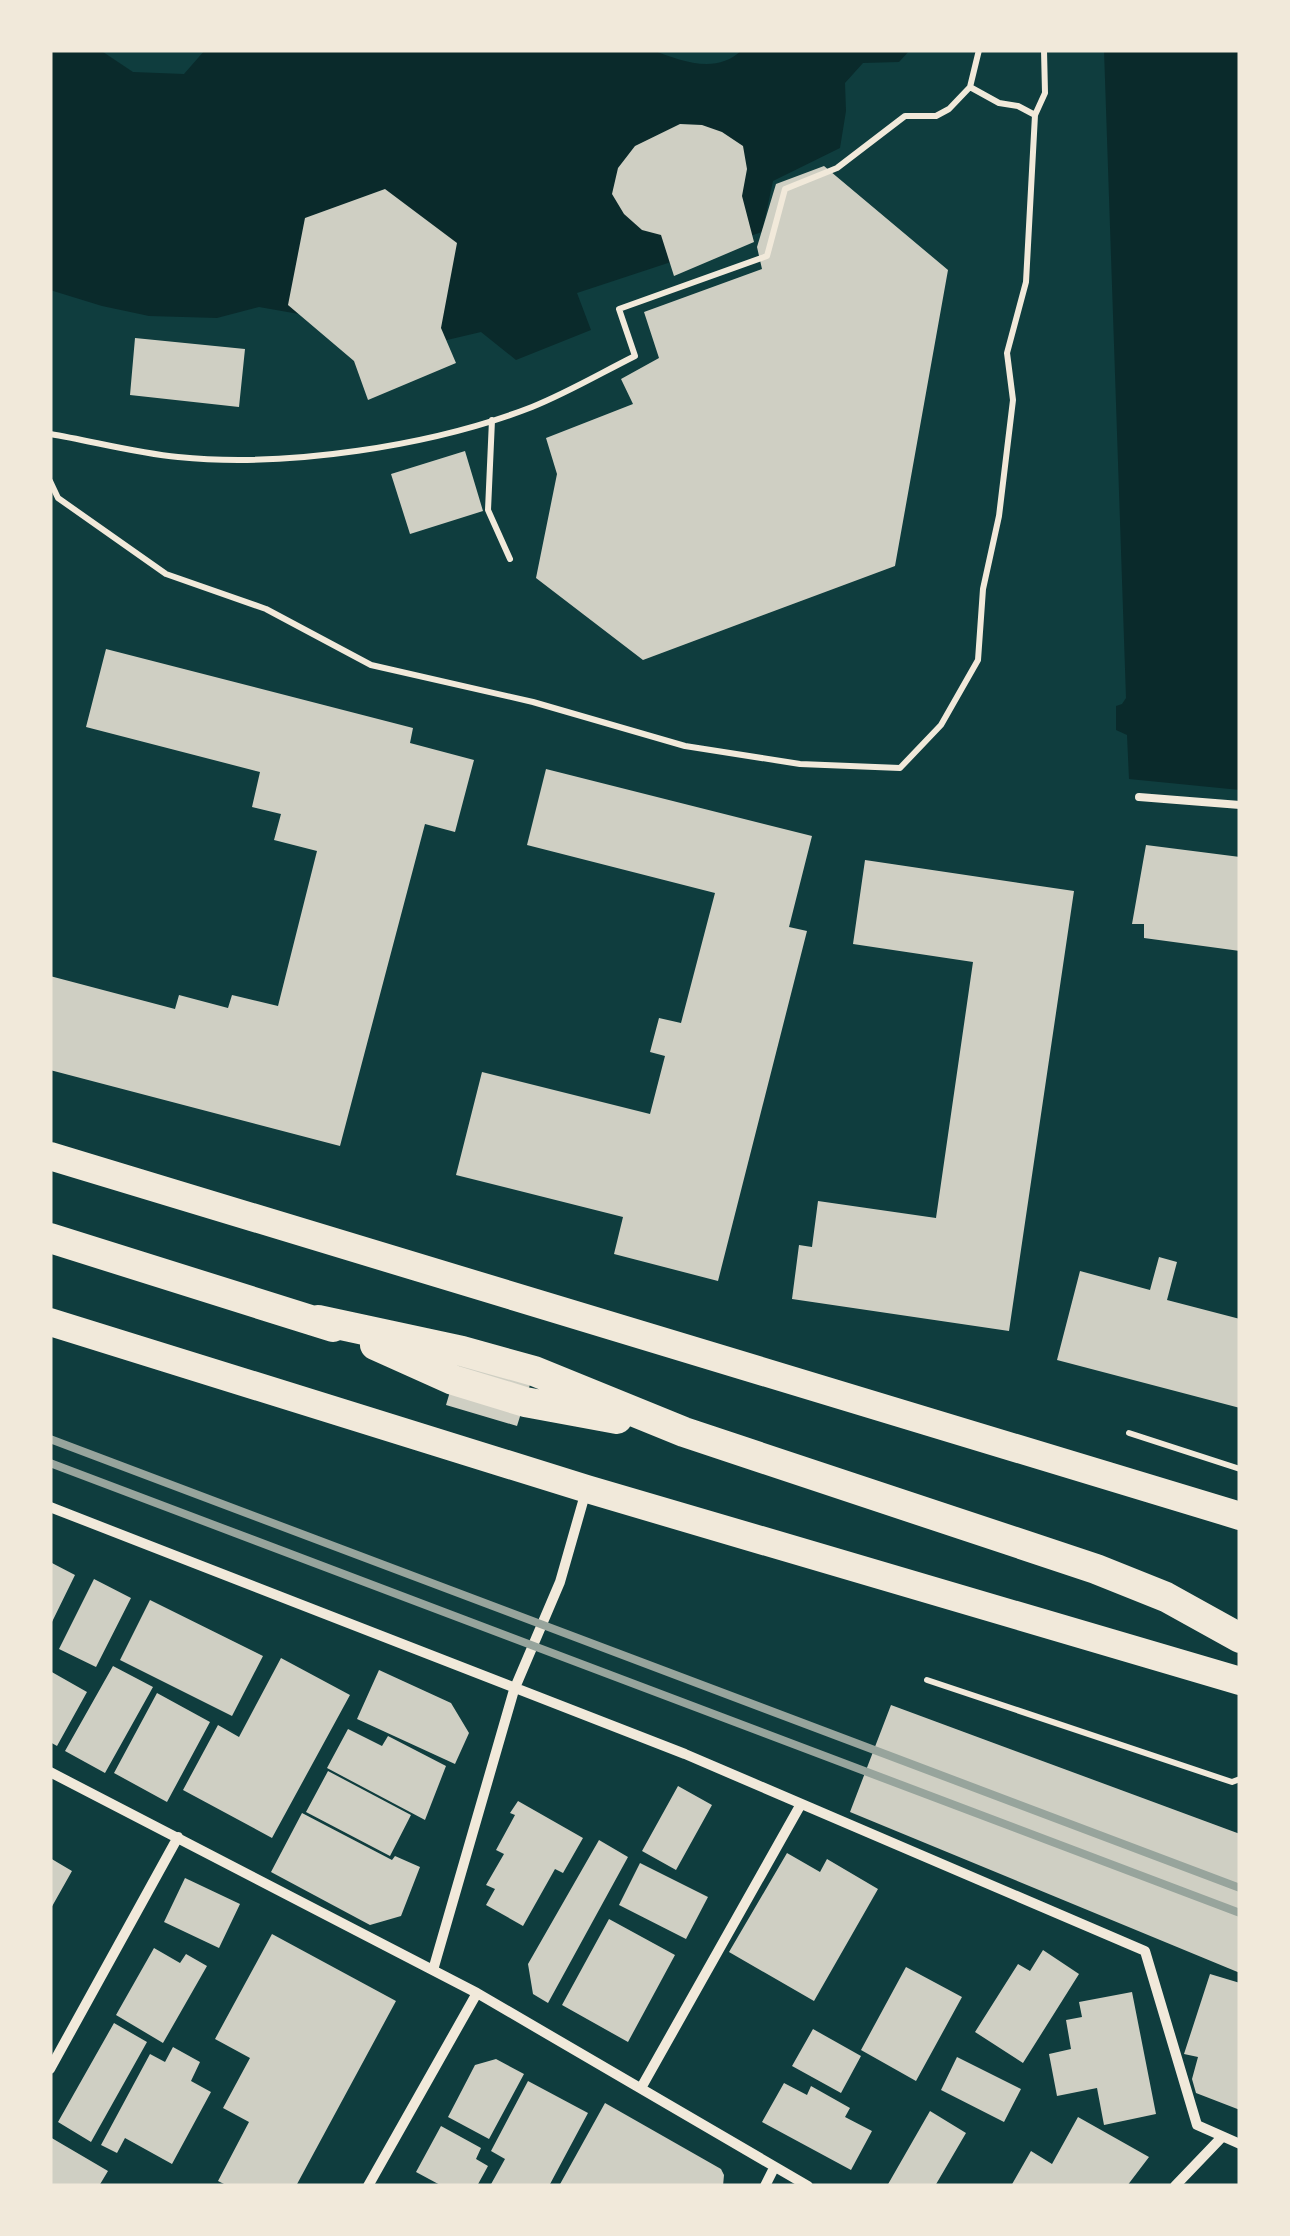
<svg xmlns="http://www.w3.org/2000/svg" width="1290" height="2236" font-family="Montserrat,sans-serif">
<rect width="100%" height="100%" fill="#0f3d3e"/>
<!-- water -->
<path fill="#0a2a2b" d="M 50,50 L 100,50 L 133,72 L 184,74 L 205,50 L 652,50 C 682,61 716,75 742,50 L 910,50 L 899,62 L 863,63 L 845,83 L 846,111 L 840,148 L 773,181 L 762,232 L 577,293 L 591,330 L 516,360 L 481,332 L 447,340 L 259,307 L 217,318 L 149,316 L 102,306 L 50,290 Z
M 1104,50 L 1240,50 L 1240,790 L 1129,779 L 1127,735 L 1116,730 L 1116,706 L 1122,704 L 1126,698 Z"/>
<!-- building -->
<path fill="#cfcfc3" d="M 680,124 L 702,125 L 722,132 L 743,146 L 747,169 L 742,196 L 754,242 L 674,276 L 661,235 L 642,230 L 624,214 L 612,194 L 618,168 L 635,146 Z
M 824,166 L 948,270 L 895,566 L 643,660 L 536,578 L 557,474 L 546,438 L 633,404 L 621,379 L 659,358 L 644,312 L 762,269 L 757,247 L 776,184 Z
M 385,189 L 457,243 L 441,328 L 456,363 L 368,400 L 354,361 L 288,305 L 305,218 Z
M 135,338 L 245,349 L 239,407 L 130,395 Z
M 465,451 L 483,511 L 410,534 L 391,474 Z
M 106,649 L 413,728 L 410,743 L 474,760 L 455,832 L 425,824 L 340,1146 L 50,1070 L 50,976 L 175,1009 L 179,995 L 228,1008 L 232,995 L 278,1006 L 317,851 L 274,840 L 281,814 L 252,807 L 260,772 L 86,727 Z
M 546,769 L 812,836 L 789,927 L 807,931 L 718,1281 L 614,1254 L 623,1217 L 456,1175 L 482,1072 L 650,1114 L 665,1056 L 650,1052 L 659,1018 L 681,1023 L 715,893 L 527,845 Z
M 1146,845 L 1240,857 L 1240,951 L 1144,938 L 1144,924 L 1132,924 Z
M 865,860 L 1074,891 L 1009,1331 L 792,1299 L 799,1245 L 812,1247 L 818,1201 L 936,1218 L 973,962 L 853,944 Z
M 1159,1257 L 1177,1262 L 1167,1300 L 1240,1319 L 1240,1408 L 1057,1360 L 1080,1271 L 1150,1290 Z
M 462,1351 L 538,1359 L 517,1426 L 446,1405 Z
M 50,1562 L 75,1575 L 50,1626 Z
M 94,1579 L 131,1598 L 96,1667 L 59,1649 Z
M 150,1600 L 263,1656 L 232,1716 L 120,1660 Z
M 281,1658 L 350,1695 L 272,1838 L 183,1790 L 218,1725 L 239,1737 Z
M 113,1666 L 153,1687 L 105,1773 L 65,1751 Z
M 379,1670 L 451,1703 L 469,1733 L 455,1764 L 357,1719 Z
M 50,1671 L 87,1692 L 57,1746 L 50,1742 Z
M 157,1693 L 210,1722 L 167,1802 L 114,1773 Z
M 891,1705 L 1240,1834 L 1240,1973 L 850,1812 Z
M 348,1729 L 382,1746 L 388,1736 L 446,1766 L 425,1820 L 327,1768 Z
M 328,1771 L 411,1815 L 390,1856 L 306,1812 Z
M 678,1786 L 712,1805 L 676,1870 L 642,1851 Z
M 518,1801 L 583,1838 L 563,1873 L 555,1869 L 523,1926 L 486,1905 L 495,1889 L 486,1885 L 504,1854 L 496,1850 L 515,1815 L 510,1813 Z
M 302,1813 L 392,1860 L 395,1856 L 420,1867 L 401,1916 L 370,1925 L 271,1872 Z
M 599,1840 L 628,1857 L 548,2003 L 533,1994 L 528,1964 Z
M 787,1853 L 820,1872 L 827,1859 L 878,1889 L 814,2001 L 729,1952 Z
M 50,1858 L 72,1871 L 50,1910 Z
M 640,1863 L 708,1897 L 686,1939 L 619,1905 Z
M 185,1878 L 240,1904 L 219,1948 L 164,1922 Z
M 609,1919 L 675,1955 L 628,2042 L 562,2005 Z
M 272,1934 L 396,2001 L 296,2186 L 228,2186 L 218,2181 L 249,2122 L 223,2108 L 250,2058 L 215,2039 Z
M 154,1948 L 180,1963 L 186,1954 L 207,1966 L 163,2043 L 116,2015 Z
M 1043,1950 L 1079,1974 L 1023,2063 L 975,2032 L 1018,1964 L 1030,1971 Z
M 906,1967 L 962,1997 L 916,2081 L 861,2050 Z
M 1210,1974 L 1240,1983 L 1240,2110 L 1196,2093 L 1192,2079 L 1198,2057 L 1184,2054 Z
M 1132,1992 L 1156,2114 L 1104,2125 L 1097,2088 L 1057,2096 L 1049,2054 L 1071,2049 L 1066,2020 L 1082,2017 L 1079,2002 Z
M 114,2023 L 147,2042 L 91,2142 L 58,2122 Z
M 813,2029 L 861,2056 L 841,2093 L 792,2066 Z
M 173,2047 L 200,2062 L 191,2081 L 211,2092 L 172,2164 L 125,2138 L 117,2153 L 101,2145 L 150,2054 L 165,2062 Z
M 957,2057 L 1021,2089 L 1004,2122 L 941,2090 Z
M 496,2059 L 524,2074 L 489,2139 L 448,2117 L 475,2065 Z
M 528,2081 L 588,2113 L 549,2186 L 490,2186 L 505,2159 L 491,2151 Z
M 784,2083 L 807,2095 L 811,2086 L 850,2108 L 845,2117 L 872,2131 L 851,2170 L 762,2122 Z
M 605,2103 L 721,2169 L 724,2175 L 723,2186 L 559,2186 Z
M 930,2111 L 966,2133 L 935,2186 L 887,2186 Z
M 1078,2117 L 1149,2157 L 1127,2186 L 1011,2186 L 1031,2151 L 1052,2164 Z
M 441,2126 L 481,2148 L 476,2159 L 488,2166 L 477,2186 L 442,2186 L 416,2172 Z
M 50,2137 L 108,2171 L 99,2186 L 50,2186 Z"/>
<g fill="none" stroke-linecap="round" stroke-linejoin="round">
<!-- path -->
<path stroke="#f1e9da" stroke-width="6" d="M 970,87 L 999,103 L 1018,106 L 1035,115
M 492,420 L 488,510 L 510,559
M 50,434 C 92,441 135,453 178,457 C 286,468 432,446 532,407 C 567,393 601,373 635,356 L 619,309 L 767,256 L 785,189 L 837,168 L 905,116 L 936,116 L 949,109 L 970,87 L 979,50
M 50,481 L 58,498 L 166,574 L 266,609 L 371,665 L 533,702 L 685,746 L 800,764 L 900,768 L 941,725 L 978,660 L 983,589 L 999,516 L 1013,400 L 1007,353 L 1026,282 L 1035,115 L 1045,93 L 1044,50
M 1129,1433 L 1240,1469
M 927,1680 L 1232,1782 L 1240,1779"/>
<!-- service -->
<path stroke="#f1e9da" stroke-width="8" d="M 1139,797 L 1240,805"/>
<!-- minor -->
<path stroke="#f1e9da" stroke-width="10" d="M 50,1507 L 685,1754 L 1145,1951 L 1197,2125 L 1240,2144
M 50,1772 L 477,1993 L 808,2186
M 433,1970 L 514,1690 L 560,1582 L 586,1491
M 50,2069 L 178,1837
M 641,2088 L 801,1804
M 368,2186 L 477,1993
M 765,2186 L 774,2168
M 1175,2186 L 1222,2137"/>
<!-- trunk -->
<path stroke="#f1e9da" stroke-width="28" d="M 50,1156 L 1240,1516
M 50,1322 L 587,1489 L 1240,1681"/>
<!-- motorway -->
<path stroke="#f1e9da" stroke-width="30" d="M 50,1238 L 333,1327
M 318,1320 L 462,1351 L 534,1371 L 684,1432 L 1096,1569 L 1166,1597 L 1240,1638
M 375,1345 L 453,1380 L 525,1402 L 617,1419"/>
<!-- rail -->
<path stroke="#97a49c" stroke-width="8" d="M 50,1439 L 1240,1888
M 50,1463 L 1240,1913"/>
</g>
<!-- border -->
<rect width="1290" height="2236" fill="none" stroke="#f1e9da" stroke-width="105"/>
</svg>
